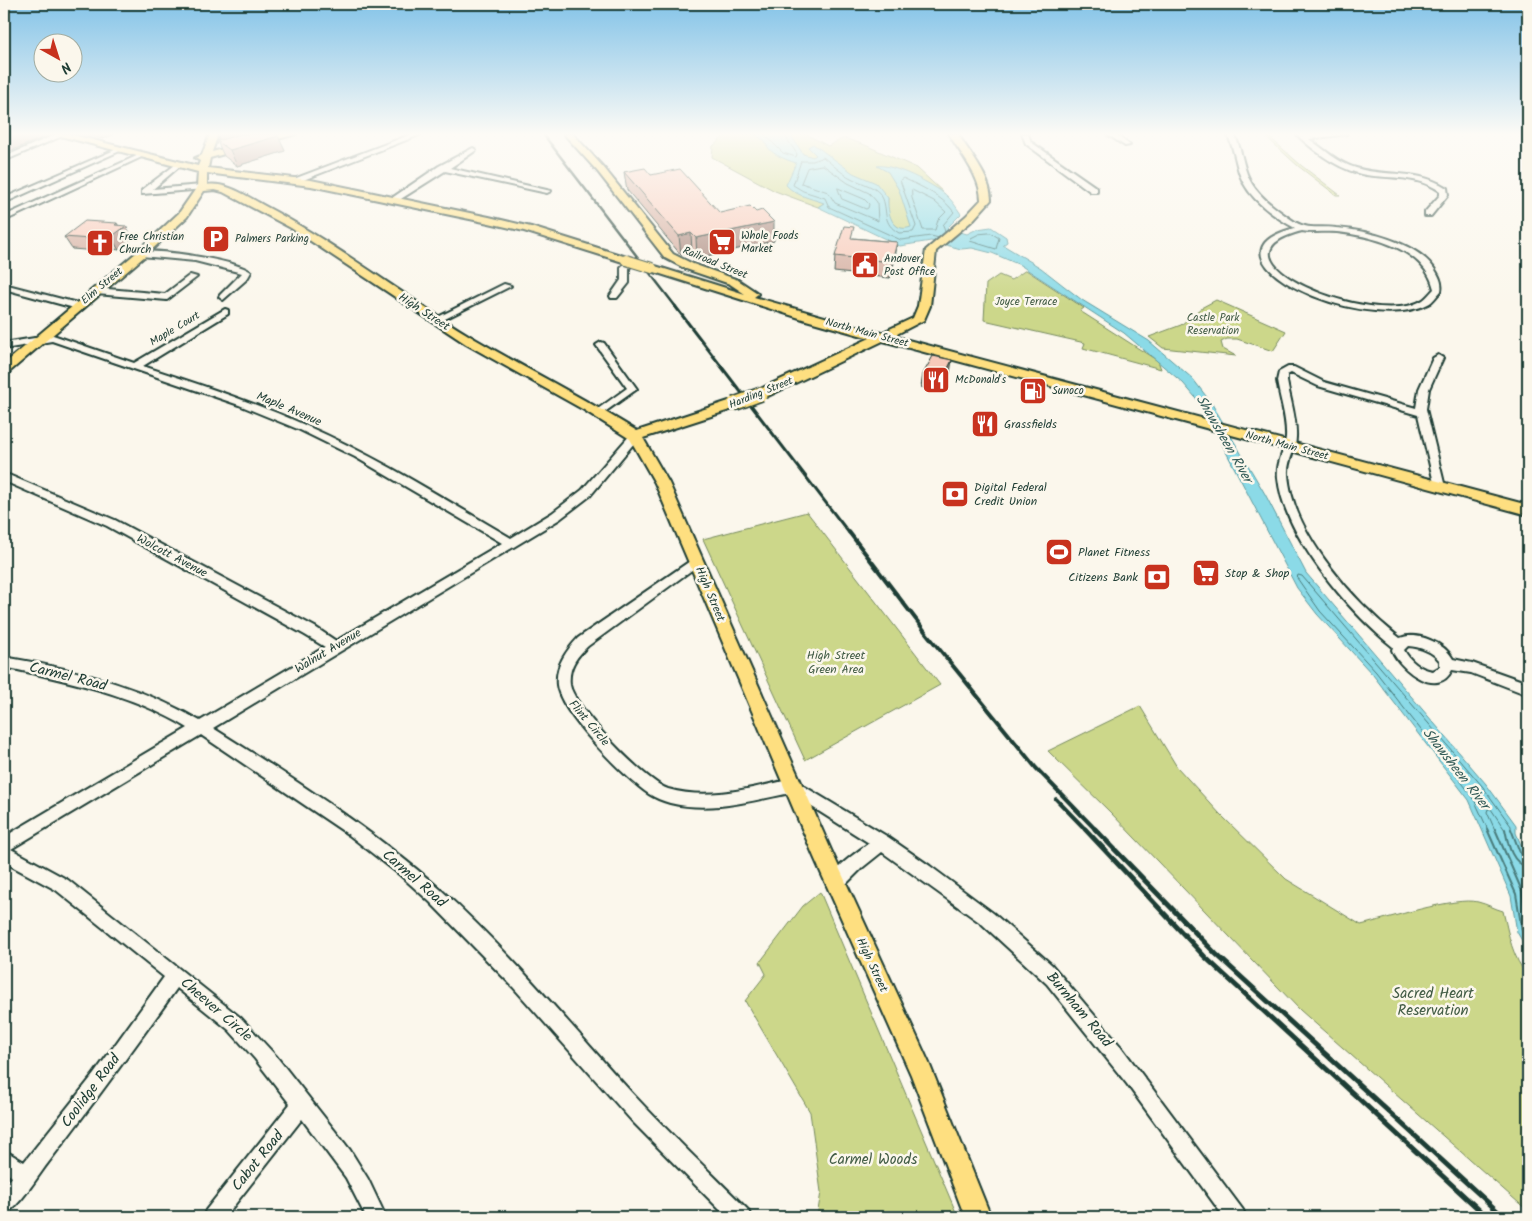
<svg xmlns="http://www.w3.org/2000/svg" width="1532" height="1221" font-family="Kalam,sans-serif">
<rect width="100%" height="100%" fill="#fbf7ec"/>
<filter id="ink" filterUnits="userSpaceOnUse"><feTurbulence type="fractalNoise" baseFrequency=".02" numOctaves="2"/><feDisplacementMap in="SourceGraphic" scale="10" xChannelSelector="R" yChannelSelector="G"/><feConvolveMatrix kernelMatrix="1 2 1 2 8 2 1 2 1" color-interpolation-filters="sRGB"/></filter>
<g filter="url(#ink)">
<!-- green -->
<path fill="#ccd78a" stroke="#768a5f" d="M 727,134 L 764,134 L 812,168 L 833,197 L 818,207 L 775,191 L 712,157 L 713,146 Z
M 784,134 L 806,134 L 828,146 L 844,138 L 865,145 L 917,168 L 945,194 L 933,189 L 910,237 L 887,218 L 888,198 L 816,162 L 798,151 Z
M 1263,134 L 1266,134 L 1302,166 L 1340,195 L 1336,195 L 1298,166 Z
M 1026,270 L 1084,308 L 1080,311 L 1158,361 L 1161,369 L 1083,348 L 1085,343 L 984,320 L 986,284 L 999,275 L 1011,280 Z
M 1216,300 L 1286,331 L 1273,351 L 1237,339 L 1227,339 L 1221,342 L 1223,349 L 1236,356 L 1163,348 L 1149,337 L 1181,325 L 1201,308 Z
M 807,512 L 940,685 L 805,760 L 703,539 Z
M 1140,706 L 1177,767 L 1220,814 L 1286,879 L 1361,925 C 1386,919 1456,896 1478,902 C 1487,904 1495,909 1503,911 C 1509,936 1512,957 1528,976 L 1528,1211 L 1300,1010 L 1111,813 L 1048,751 Z
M 820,892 L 958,1217 L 817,1217 L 821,1192 L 810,1112 L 745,1001 L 766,974 L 760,962 L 803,906 Z"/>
<!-- water -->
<path fill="#8bdae7" stroke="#609b9f" d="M 754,134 L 790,134 L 803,154 L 813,157 L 816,155 L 808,147 L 813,144 L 853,173 L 876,183 L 888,198 C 887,212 892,234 911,227 L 899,190 L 888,172 L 877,166 C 892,163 933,184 946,195 C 952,200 956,207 961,214 L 947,228 L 967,234 L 977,229 L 991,227 L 1006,237 L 1007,242 L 1003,245 L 1041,268 L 1082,300 L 1149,341 L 1193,379 L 1212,404 L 1265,494 L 1306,573 L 1486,784 L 1516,825 L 1516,833 L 1528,861 L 1528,951 L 1517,932 L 1511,896 L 1469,800 L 1373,675 L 1317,614 L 1297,588 L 1201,404 L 1183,383 L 1124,333 L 1020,265 L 992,253 L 972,248 L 961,249 L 931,241 L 900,246 L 818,207 L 824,203 C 810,198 796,196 786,185 L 796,163 C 785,159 768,154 765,141 Z"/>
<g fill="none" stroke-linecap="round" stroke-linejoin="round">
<!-- shore-far1 -->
<path stroke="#4a7c7c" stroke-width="1" d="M 764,134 L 783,153 L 796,157 L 797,154 L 787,139 L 786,134
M 823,165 L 848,183 L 869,193 L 877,202 L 878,221 L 835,203 L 828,192 L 801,183 L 807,168 Z
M 838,188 L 864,199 L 869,204 L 868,208 L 866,209 L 842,199 Z
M 912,190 L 934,201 L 946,212 L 938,220 L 935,230 L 923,230 L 912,198 Z
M 991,233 L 999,238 L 996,249 L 970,241 L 971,238 L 979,234 Z
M 939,238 L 931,236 L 901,240 L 829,207 L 825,198 L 803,191 L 793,185 L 801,161 L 813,161 L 823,157 C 832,164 841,173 851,178 C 862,184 878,186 883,199 C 888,213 882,223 899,233 L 913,232 L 916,226 L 900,180 L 903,178 C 922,187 941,195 954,212 L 943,225 L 945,232
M 1488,830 L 1473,797 L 1376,672 L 1320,611 L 1297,578 L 1298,575 L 1302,576 L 1483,787 L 1511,826 L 1511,830
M 1495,830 L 1487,812 L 1488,809 L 1491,809 L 1505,830"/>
<!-- shore -->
<path stroke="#4a7c7c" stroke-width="2" d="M 1487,829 L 1516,894 L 1522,930 L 1528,941
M 1495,829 L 1522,891 L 1528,929
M 1505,829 C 1508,844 1511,863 1528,867
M 1511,829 L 1522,858 L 1528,861"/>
<!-- minor casing -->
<g stroke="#1f3d34" stroke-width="4">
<path id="minor" d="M 57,134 L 67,134 L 4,161 L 4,157 Z
M 412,134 L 422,134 L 298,182 L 291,180 Z
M 1022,134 L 1028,134 L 1031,142 L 1097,188 L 1097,192 L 1091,192 L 1026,144 Z
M 1107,134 L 1115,134 L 1130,145 L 1125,146 Z
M 1227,134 L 1234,134 C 1241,147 1242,161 1247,174 C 1254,194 1277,210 1295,222 C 1308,230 1321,226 1336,228 C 1365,230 1415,242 1433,267 C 1438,274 1443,282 1441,291 C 1437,295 1433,302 1428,304 C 1362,337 1189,255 1295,228 C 1274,217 1248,198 1240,175 C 1235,161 1234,147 1227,134 ZM 1302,231 C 1314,233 1325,231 1337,232 C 1373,236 1425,249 1434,289 C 1431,292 1427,297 1423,300 C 1375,331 1198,257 1302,231 Z
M 1296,134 L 1347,134 L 1309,139 C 1324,149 1338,163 1356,168 C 1388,178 1416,168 1447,188 L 1448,195 L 1431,216 L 1425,216 L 1425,212 L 1440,195 L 1440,191 C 1417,175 1392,179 1366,175 C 1339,170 1315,152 1296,134 Z
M 473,148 L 476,150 L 475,151 L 450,168 L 551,191 L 547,193 L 445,171 L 396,202 L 389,200 L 439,166 Z
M 117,149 L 122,150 L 4,203 L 4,198 Z
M 141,154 L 146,155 L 4,221 L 4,216 Z
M 179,162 L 183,164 L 181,165 L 153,189 L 202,185 L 205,185 L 205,189 L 142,194 L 142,190 Z
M 138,252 C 159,249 236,260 251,272 L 247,279 L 223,300 L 219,297 L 220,295 L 242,273 L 195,261 L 141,256 L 138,256 Z
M 629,260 L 636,262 L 629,268 L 629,283 L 617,298 L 611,298 L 610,296 L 621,280 L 621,267 Z
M 190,275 L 197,277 L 167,300 L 96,294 L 92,291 L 96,288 L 165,294 Z
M 4,284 L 81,304 L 82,306 L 78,309 L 4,289 Z
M 504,284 L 511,286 L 439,322 L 436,323 L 432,320 Z
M 225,309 L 228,310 L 228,314 L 143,366 C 198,384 254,402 307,426 C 378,457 444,499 511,538 L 552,513 L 582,490 L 631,434 L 639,434 L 640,436 L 590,496 L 560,519 L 213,728 C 291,777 370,828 440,889 C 509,951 569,1024 631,1092 C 669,1133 709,1171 748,1210 L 751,1217 L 727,1217 L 632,1121 L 513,987 L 430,902 L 400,875 L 349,835 L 201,735 L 11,849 L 68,880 L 241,1018 L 276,1056 L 350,1150 L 368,1179 L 386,1217 L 366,1217 L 346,1178 L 302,1119 L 225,1217 L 203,1217 L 206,1210 L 290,1104 L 255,1059 L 229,1030 L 177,988 C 135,1047 92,1105 48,1163 C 37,1177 19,1208 4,1214 L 4,1188 L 12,1177 L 4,1171 L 4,1150 L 24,1162 L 94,1074 L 164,977 L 56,890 L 4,862 L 4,837 L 188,728 C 132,694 68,681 4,667 L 4,657 C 71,668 141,686 200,721 L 325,647 L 305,635 L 107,526 L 4,481 L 4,473 L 115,520 L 315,627 L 336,641 L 502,543 L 355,457 L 300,430 L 239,405 L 52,341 L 4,349 L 4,343 L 53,335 L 134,363 Z
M 601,342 L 604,343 L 637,389 L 599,416 L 595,415 L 595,411 L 627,388 L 596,345 Z
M 1438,355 L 1443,358 L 1429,389 L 1426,409 L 1445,487 L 1444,490 L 1440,491 L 1435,487 L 1418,415 L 1318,386 L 1291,373 L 1287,375 L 1287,381 C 1290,399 1297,419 1296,437 C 1296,450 1287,460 1288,474 C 1292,533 1355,603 1400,638 C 1417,631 1445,643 1453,659 L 1472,663 L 1528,683 L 1528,695 L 1471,673 L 1452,670 C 1438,699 1400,670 1392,650 L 1393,647 C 1348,611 1284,536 1278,478 C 1276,461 1285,452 1286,437 C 1287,419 1280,399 1277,381 L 1279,372 L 1288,367 L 1294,367 L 1324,382 L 1416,408 L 1419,389 L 1433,358 ZM 1408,646 C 1420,647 1432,651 1440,661 L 1440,667 L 1433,671 C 1420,669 1410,661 1404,650 Z
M 696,557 L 700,558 L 702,561 L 700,564 L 588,646 C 576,657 568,668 570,685 C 574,708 646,782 668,789 C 709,801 752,788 792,779 L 888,837 L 930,866 L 993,913 L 1052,965 L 1122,1048 L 1243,1210 L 1246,1217 L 1224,1217 L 1127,1084 L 1047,984 L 982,924 L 882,852 L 862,868 L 841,889 L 835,892 L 829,889 L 827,884 C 834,867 855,854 869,843 L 790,793 C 751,801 711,813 670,803 C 663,801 655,798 649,794 C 625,778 560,713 557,685 C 555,666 566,651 578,638 Z"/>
</g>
<!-- major casing -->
<g stroke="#1f3d34" stroke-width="4">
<path id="major" d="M 53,134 L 69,134 L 198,166 L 200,161 L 195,158 L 202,155 L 210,134 L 218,134 L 212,152 L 281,134 L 296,134 L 210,158 L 208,168 L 311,180 L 489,217 L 531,227 L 630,258 L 631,260 L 626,263 L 524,231 L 489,223 L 311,186 L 207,173 L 207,185 C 227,182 246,196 263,205 C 337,244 403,296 475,339 C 528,370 584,398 637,431 L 729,401 L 739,401 L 740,404 L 739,407 L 643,438 L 669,483 L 831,850 L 929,1063 L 991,1217 L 965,1217 L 911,1075 L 814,857 L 655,483 L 630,439 L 584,410 L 466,344 L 291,228 L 223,192 L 215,190 L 204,191 L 187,217 L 145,256 L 8,373 L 4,374 L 4,364 L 137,252 L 179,213 L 197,187 L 198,172 Z
M 564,134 L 573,134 L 604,168 L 673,254 L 693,264 L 738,280 L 756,292 L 758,294 L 754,297 L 881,333 L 913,318 L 918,306 L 926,250 L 966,216 L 981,200 C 981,177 960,153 949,134 L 958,134 C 969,153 991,177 991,200 L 973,220 L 936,251 L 930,306 L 924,320 L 893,336 L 1528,505 L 1528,515 L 883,341 L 766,397 L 756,397 L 755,394 L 756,391 L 870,338 L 806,320 L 648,270 L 647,268 L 652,265 L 745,294 L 730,284 L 686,269 L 665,258 L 598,172 Z"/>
</g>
<!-- minor -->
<use href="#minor" fill="#fbf7ec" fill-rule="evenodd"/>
<!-- major -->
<use href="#major" fill="#fedf80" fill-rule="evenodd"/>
<!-- rail-far3 -->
<path stroke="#1f3d34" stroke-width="2.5" d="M 543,134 L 676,307"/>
<!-- rail-far2 -->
<path stroke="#1f3d34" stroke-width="3" d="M 675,306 L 849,533"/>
<!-- rail-far1 -->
<path stroke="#1f3d34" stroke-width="4" d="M 849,532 L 927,634 L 1036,768 L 1096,830
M 1056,799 L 1086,830"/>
<!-- rail -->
<path stroke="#1f3d34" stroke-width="5" d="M 1085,829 L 1205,957 L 1487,1217
M 1095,829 L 1216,954 L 1504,1217"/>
<!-- major-bridge-far1 casing -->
<g stroke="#1f3d34" stroke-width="12" stroke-linecap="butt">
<path id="major-bridge-far1" d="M 626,260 L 652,268"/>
</g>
<!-- major-bridge casing -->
<g stroke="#1f3d34" stroke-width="16" stroke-linecap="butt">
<path id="major-bridge" d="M 734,404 L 761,394"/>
</g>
<!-- major-bridge-far1 -->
<use href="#major-bridge-far1" stroke="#fedf80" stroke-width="10"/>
<!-- major-bridge -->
<use href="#major-bridge" stroke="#fedf80" stroke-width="13"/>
</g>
<!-- wall -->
<path fill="#d5aea0" stroke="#1f3d34" d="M 4,134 L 47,136 L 8,152 L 4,151 Z
M 82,134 L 114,134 L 103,139 Z
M 217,134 L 276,134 L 278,136 L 285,151 L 237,166 L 224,156 L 217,141 L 219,140 Z
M 624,172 L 651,175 L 720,213 L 774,241 L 697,258 L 692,252 L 681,255 L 627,190 Z
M 118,225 L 133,238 L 119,250 L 113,249 L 110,252 L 72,249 L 64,237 Z
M 853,238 L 897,242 L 895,259 L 890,278 L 834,272 L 835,256 Z
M 950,373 L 940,392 L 921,387 L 923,374 Z"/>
<!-- shaded-wall -->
<path fill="#ae8d82" stroke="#1f3d34" d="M 11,134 L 48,134 L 47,136 L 8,152 L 4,145 L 4,137 Z
M 100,134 L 114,134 L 103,139 Z
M 217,134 L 244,134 L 221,144 Z
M 278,136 L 285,151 L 237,166 L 230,150 Z
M 774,222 L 774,241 L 697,258 L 696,238 Z
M 117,223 L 121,230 L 126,226 L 133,238 L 119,250 L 111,237 L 115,225 Z
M 691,233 L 692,252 L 681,255 L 679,236 Z
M 106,237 L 113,249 L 110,252 L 103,240 Z
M 897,242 L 895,259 L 890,278 L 892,262 Z
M 952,360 L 950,373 L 940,392 L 943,379 Z"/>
<!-- building -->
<path fill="#f8caba" stroke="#1f3d34" d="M 4,134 L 11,134 L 4,137 Z
M 241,134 L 276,134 L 278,136 L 230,150 L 217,141 Z
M 645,168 L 651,175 L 680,169 L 720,213 L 750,206 L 756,212 L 762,210 L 774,222 L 696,238 L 691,233 L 679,236 L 624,172 Z
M 85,221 L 117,223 L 115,225 L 126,226 L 111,237 L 106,237 L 103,240 L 64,237 Z
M 844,226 L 854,227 L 851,238 L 897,242 L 892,262 L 835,256 Z
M 933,356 L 952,360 L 943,379 L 923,374 Z"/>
</g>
<!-- sky -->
<linearGradient id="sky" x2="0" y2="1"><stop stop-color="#83c3e8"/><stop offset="0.44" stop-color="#fdfbf6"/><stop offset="1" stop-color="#fdfbf6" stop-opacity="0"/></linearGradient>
<rect width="1532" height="305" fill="url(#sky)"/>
<!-- icons -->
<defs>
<g id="parking-square" transform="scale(1.4375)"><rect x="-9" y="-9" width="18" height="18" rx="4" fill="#c8321e" stroke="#fbf7ec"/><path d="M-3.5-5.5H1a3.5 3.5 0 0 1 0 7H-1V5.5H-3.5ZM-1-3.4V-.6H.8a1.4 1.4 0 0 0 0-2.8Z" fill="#fff"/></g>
<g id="supermarket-square" transform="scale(1.4375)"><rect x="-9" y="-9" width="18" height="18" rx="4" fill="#c8321e" stroke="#fbf7ec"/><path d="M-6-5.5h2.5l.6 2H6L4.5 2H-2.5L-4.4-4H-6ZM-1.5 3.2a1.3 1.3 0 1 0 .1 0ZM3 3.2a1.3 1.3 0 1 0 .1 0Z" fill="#fff"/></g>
<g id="church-square" transform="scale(1.4375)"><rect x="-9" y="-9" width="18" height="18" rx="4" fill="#c8321e" stroke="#fbf7ec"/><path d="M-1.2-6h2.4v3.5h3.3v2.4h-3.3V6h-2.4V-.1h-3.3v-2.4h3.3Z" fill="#fff"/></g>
<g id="civic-square" transform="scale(1.4375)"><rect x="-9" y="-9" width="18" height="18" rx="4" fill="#c8321e" stroke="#fbf7ec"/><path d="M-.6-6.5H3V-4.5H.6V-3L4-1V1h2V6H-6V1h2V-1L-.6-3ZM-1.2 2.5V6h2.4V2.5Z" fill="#fff"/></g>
<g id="restaurant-square" transform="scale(1.4375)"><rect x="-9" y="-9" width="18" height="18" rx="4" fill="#c8321e" stroke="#fbf7ec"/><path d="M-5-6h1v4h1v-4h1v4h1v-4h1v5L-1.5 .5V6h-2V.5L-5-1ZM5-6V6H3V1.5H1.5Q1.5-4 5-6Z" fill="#fff"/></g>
<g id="fuel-square" transform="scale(1.4375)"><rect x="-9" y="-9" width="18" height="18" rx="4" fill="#c8321e" stroke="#fbf7ec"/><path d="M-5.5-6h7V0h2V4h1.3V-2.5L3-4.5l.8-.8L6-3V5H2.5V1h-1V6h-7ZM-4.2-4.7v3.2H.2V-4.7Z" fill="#fff"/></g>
<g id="bank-square" transform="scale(1.4375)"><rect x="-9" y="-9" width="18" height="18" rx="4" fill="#c8321e" stroke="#fbf7ec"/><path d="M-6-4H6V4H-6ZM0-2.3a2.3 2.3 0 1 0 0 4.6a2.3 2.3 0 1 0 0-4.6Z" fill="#fff"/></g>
<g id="stadium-square" transform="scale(1.4375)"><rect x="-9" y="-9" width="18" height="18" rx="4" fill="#c8321e" stroke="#fbf7ec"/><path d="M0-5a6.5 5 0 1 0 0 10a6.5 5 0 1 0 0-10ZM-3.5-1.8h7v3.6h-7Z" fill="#fff"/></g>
</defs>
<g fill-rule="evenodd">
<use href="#parking-square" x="216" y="239"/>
<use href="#supermarket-square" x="722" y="242"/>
<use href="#church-square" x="100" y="243"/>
<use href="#civic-square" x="865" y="265"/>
<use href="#restaurant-square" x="936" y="380"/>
<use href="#fuel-square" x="1033" y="391"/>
<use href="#restaurant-square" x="985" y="424"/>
<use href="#bank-square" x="955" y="494"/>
<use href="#stadium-square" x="1059" y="552"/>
<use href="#supermarket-square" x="1206" y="573"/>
<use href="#bank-square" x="1157" y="577"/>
</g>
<g text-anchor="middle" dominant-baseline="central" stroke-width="5" stroke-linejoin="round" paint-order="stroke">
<!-- far-poi labels -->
<g font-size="11" fill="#1f3d34" stroke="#fbf7ec" text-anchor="start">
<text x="741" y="236">Whole Foods<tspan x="741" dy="13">Market</tspan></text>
<text x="119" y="237">Free Christian<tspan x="119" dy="13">Church</tspan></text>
<text x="235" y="239">Palmers Parking</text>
<text x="884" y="259">Andover<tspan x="884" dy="13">Post Office</tspan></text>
<text x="955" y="380">McDonald's</text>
<text x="1052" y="391">Sunoco</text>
</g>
<!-- far-street labels -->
<g font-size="11" fill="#1f3d34" stroke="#fbf7ec">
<text transform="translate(715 263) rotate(22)">Railroad Street</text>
<text transform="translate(102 286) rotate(-40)">Elm Street</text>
<text transform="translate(175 329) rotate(-31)">Maple Court</text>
<text transform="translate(867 333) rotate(15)">North Main Street</text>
<text transform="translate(761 393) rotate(-22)">Harding Street</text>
<text transform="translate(1287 446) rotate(15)">North Main Street</text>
</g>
<!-- far-park labels -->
<g font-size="11" fill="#425c45" stroke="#fbf7ec">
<text x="1026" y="302">Joyce Terrace</text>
<text x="1213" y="318">Castle Park<tspan x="1213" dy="13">Reservation</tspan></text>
</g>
<!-- street labels -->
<g font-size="12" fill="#1f3d34" stroke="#fbf7ec">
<text transform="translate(424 312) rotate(33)">High Street</text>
<text transform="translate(289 409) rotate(23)">Maple Avenue</text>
<text transform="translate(172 556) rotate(28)">Wolcott Avenue</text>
<text transform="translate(710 594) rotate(67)">High Street</text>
<text transform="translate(328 651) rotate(-31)">Walnut Avenue</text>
<text transform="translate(589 723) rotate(50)">Flint Circle</text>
<text transform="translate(872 965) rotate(65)">High Street</text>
</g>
<!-- poi labels -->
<g font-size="12" fill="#1f3d34" stroke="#fbf7ec" text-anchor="start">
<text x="1004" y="424">Grassfields</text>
<text x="974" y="487">Digital Federal<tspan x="974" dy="14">Credit Union</tspan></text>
<text x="1078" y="552">Planet Fitness</text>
<text x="1225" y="573">Stop &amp; Shop</text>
<text x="1138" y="577" text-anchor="end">Citizens Bank</text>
</g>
<!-- park labels -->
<g font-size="12" fill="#425c45" stroke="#fbf7ec">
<text x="836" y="655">High Street<tspan x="836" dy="14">Green Area</tspan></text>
</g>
<!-- water labels -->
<g font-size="14" font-style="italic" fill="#355c58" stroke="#fbf7ec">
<text transform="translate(1224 439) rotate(60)">Shawsheen River</text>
<text transform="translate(1456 769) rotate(52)">Shawsheen River</text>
</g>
<!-- near-street labels -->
<g font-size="15" fill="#1f3d34" stroke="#fbf7ec">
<text transform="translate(68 677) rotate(14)">Carmel Road</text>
<text transform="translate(414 879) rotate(41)">Carmel Road</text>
<text transform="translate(216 1010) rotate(41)">Cheever Circle</text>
<text transform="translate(1079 1010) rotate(50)">Burnham Road</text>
<text transform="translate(91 1091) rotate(-53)">Coolidge Road</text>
<text transform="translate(258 1161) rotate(-51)">Cabot Road</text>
</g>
<!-- near-park labels -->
<g font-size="15" fill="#425c45" stroke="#fbf7ec">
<text x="1433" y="994">Sacred Heart<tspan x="1433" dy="17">Reservation</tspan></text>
<text x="873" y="1160">Carmel Woods</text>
</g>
</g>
<!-- margin -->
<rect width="1532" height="1221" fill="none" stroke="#fbf7ec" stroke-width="20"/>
<rect x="10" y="10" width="1512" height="1201" fill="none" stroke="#1f3d34" stroke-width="2" filter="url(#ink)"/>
<!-- north arrow -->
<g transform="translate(58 58) rotate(141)"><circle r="24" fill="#fbf7ec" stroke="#a3ada2"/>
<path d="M0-4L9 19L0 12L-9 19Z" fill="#c8321e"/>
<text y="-8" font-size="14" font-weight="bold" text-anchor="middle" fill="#1f3d34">N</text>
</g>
</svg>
